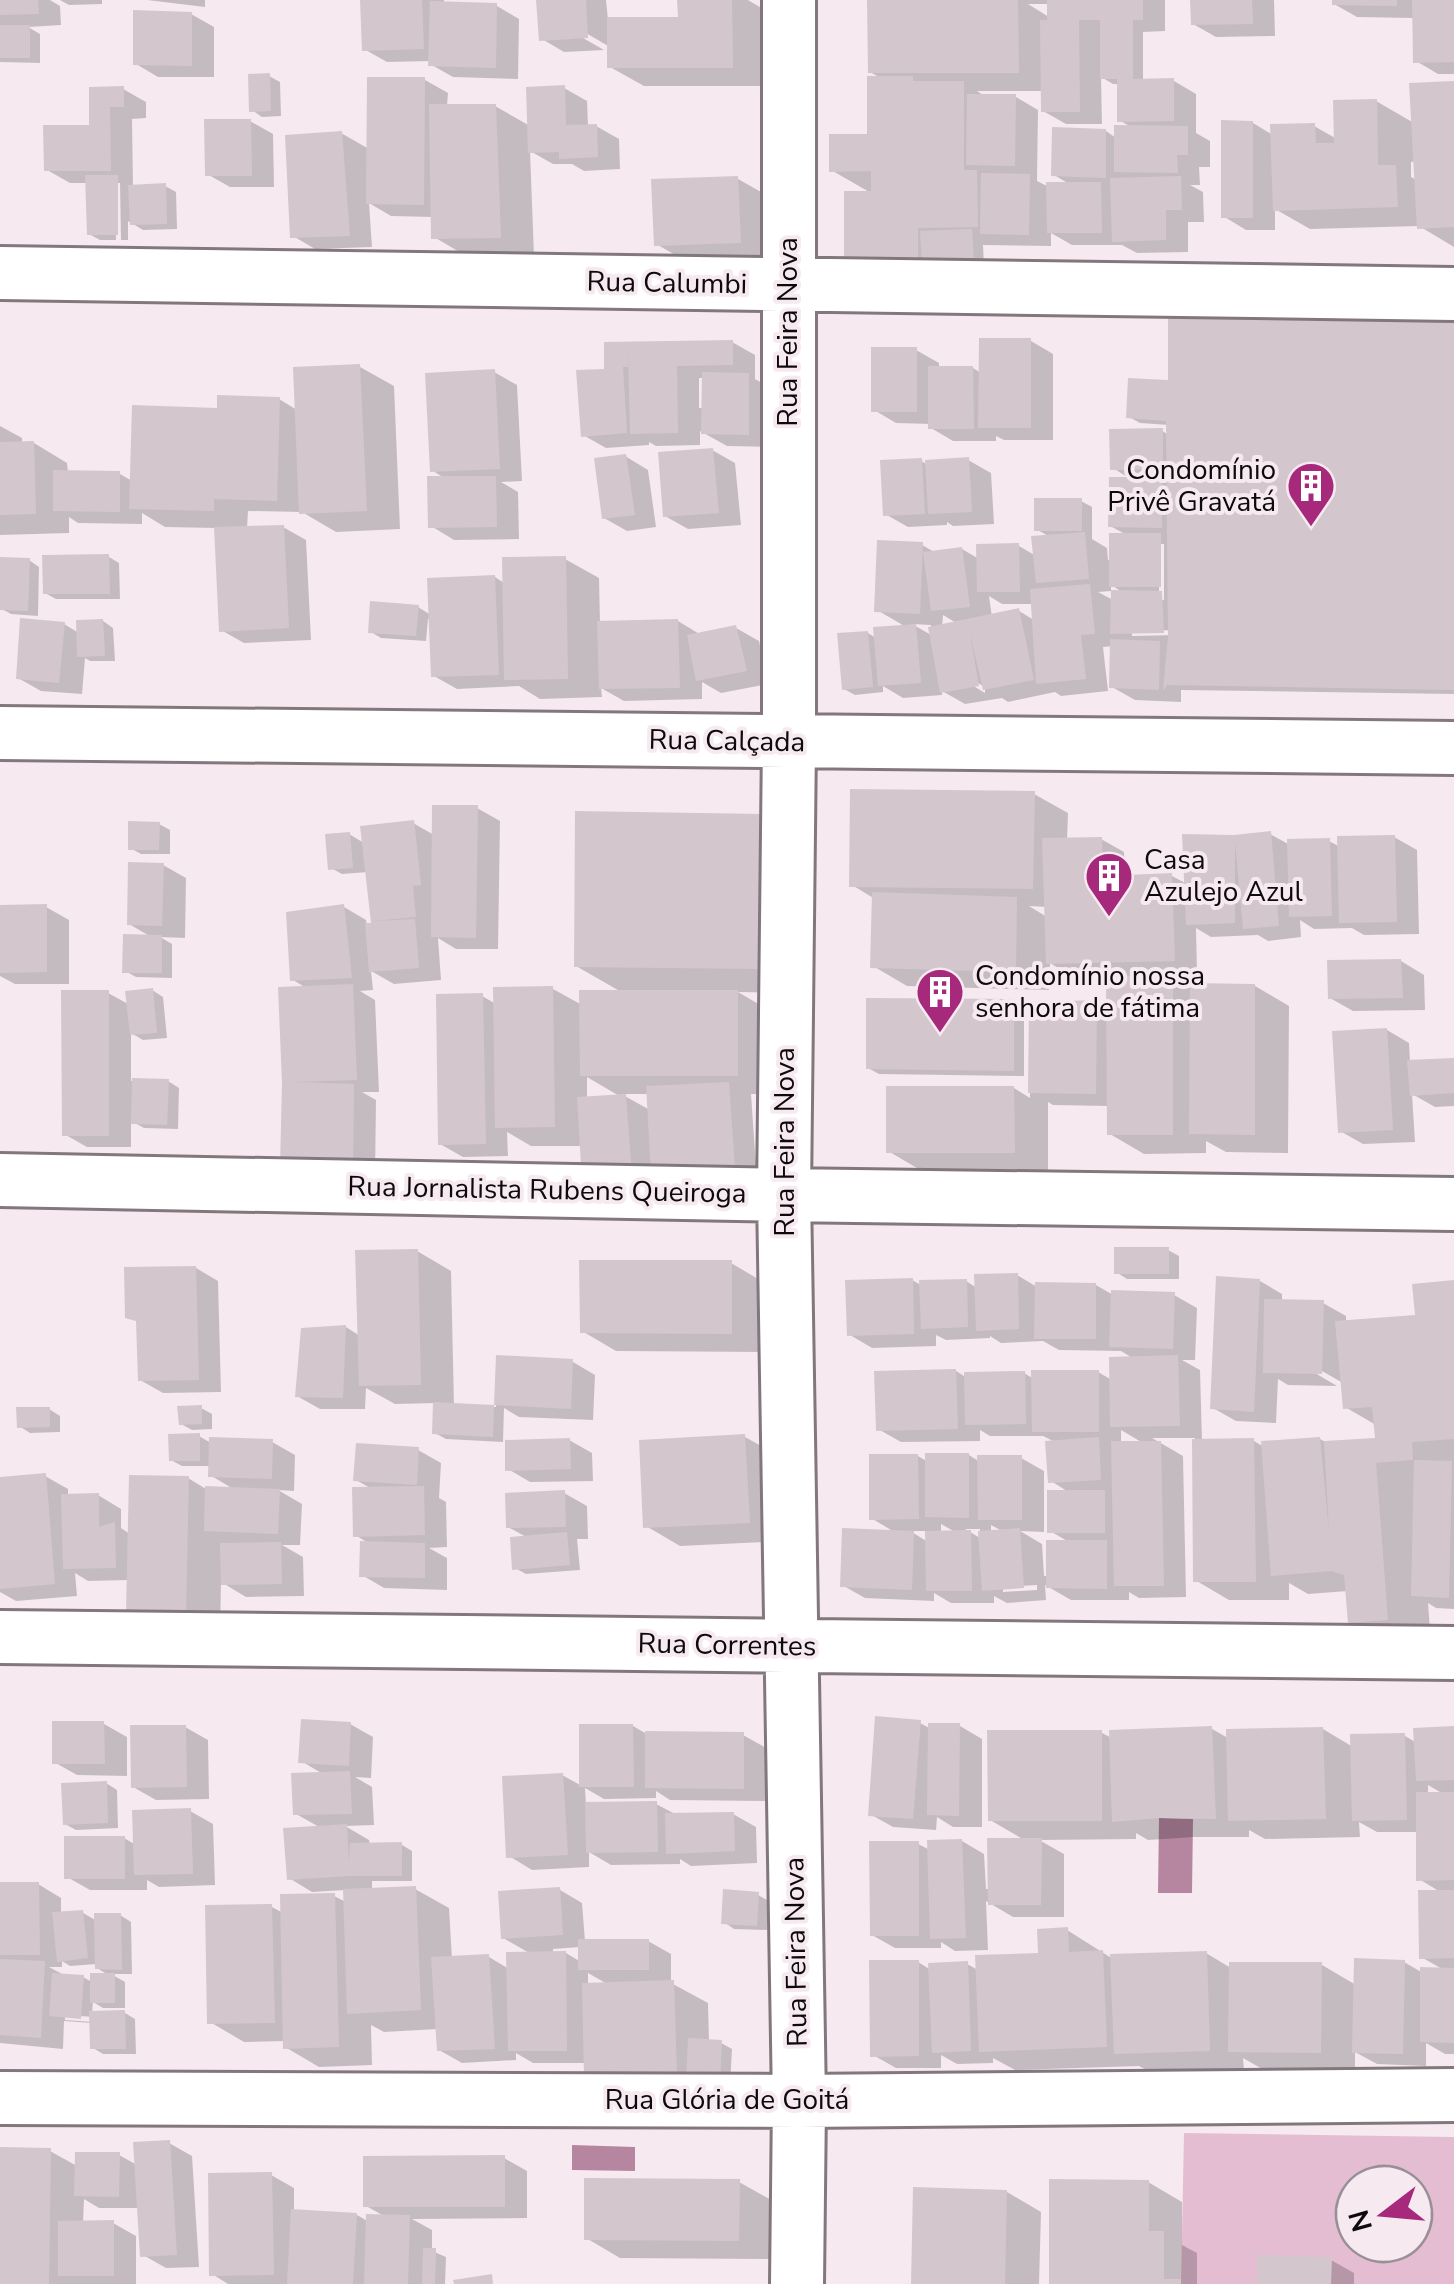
<svg xmlns="http://www.w3.org/2000/svg" width="1454" height="2284" font-family="'Nunito Sans',sans-serif">
<rect width="100%" height="100%" fill="#f6eaf0"/>
<!-- green -->
<path fill="#e4bdd2" fill-rule="evenodd" d="M 1184,2133 L 1454,2137 L 1454,2284 L 1181,2284 ZM 1354,2184 L 1414,2184 L 1414,2244 L 1354,2244 Z"/>
<!-- water -->
<path fill="#b686a1" d="M 1159,1818 L 1193,1819 L 1192,1893 L 1158,1893 Z
M 572,2145 L 635,2147 L 635,2171 L 572,2170 Z"/>
<!-- shadow -->
<path fill="#0003" fill-rule="evenodd" d="M 0,0 L 50,0 L 60,6 L 61,25 L 28,27 L 40,34 L 40,63 L 0,62 Z
M 60,0 L 102,0 L 102,4 L 69,5 Z
M 147,0 L 205,0 L 205,7 Z
M 363,0 L 444,0 L 444,4 L 497,6 L 519,19 L 518,79 L 453,77 L 430,64 L 431,61 L 387,62 L 364,49 Z
M 538,0 L 606,0 L 608,20 L 680,20 L 680,0 L 748,0 L 765,10 L 766,86 L 644,86 L 610,67 L 610,47 L 579,29 L 576,34 L 604,50 L 564,52 L 542,39 Z
M 870,0 L 1165,0 L 1165,31 L 1143,32 L 1143,81 L 1174,81 L 1196,94 L 1196,133 L 1210,141 L 1210,167 L 1199,167 L 1200,185 L 1190,185 L 1203,192 L 1204,222 L 1188,222 L 1188,252 L 1137,253 L 1122,245 L 1072,245 L 1051,233 L 1051,246 L 983,245 L 984,267 L 880,278 L 871,193 L 831,170 L 870,137 L 881,78 L 870,72 ZM 1028,4 L 1049,4 L 1049,17 ZM 1101,77 L 1113,84 L 1119,84 L 1119,120 L 1131,127 L 1116,138 L 1106,131 L 1054,175 L 1071,185 L 1049,187 L 1037,181 L 1038,110 L 1016,97 L 986,97 L 977,91 L 1043,91 L 1043,111 L 1066,124 L 1102,124 Z
M 1193,0 L 1274,0 L 1275,36 L 1216,37 L 1193,24 Z
M 1334,0 L 1454,0 L 1454,74 L 1438,74 L 1416,61 L 1415,18 L 1357,17 L 1334,4 Z
M 191,14 L 214,27 L 214,77 L 158,77 L 136,64 Z
M 269,76 L 280,82 L 281,116 L 262,117 L 252,110 Z
M 425,80 L 448,93 L 447,106 L 495,106 L 530,126 L 564,88 L 587,101 L 588,126 L 596,126 L 619,139 L 620,169 L 584,171 L 572,164 L 553,164 L 530,151 L 534,256 L 468,257 L 434,237 L 433,217 L 391,216 L 369,203 L 372,247 L 315,249 L 293,236 L 341,133 L 369,149 Z
M 1454,83 L 1454,247 L 1419,226 L 1310,229 L 1275,209 L 1275,230 L 1246,230 L 1223,216 L 1253,123 L 1273,135 L 1314,126 L 1337,139 L 1376,101 L 1414,123 ZM 1416,161 L 1417,180 L 1411,177 L 1411,162 Z
M 123,89 L 146,102 L 146,118 L 132,119 L 133,187 L 165,186 L 176,192 L 177,229 L 143,230 L 128,221 L 128,240 L 121,240 L 120,183 L 115,183 L 116,240 L 100,240 L 89,234 L 88,183 L 70,183 L 47,170 L 91,128 Z
M 250,121 L 273,134 L 274,187 L 230,187 L 207,174 Z
M 738,179 L 761,192 L 763,255 L 679,257 L 656,244 Z
M 1454,313 L 1454,694 L 1181,690 L 1181,702 L 1135,700 L 1112,687 L 1113,646 L 1103,647 L 1108,691 L 1061,696 L 1055,692 L 1008,702 L 1002,698 L 965,704 L 942,691 L 942,695 L 903,698 L 883,686 L 883,692 L 855,695 L 844,689 L 868,633 L 876,638 L 906,627 L 877,610 L 922,545 L 936,553 L 962,549 L 979,559 L 1019,546 L 1036,556 L 1050,537 L 1036,529 L 1081,501 L 1092,507 L 1092,539 L 1107,548 L 1108,560 L 1112,560 L 1127,535 L 1110,526 L 1132,480 L 1113,468 L 1162,431 L 1169,435 L 1169,425 L 1140,423 L 1129,417 L 1171,383 ZM 1159,544 L 1164,544 L 1164,600 L 1159,600 ZM 1111,585 L 1124,593 L 1113,600 L 1098,592 L 1111,591 ZM 989,596 L 1002,604 L 1033,604 L 1034,620 L 1019,611 L 992,617 ZM 943,615 L 958,624 L 942,627 ZM 912,624 L 931,625 L 933,636 ZM 1176,630 L 1176,635 L 1132,636 L 1132,631 ZM 969,678 L 985,687 L 985,693 L 967,682 Z
M 1031,341 L 1053,354 L 1053,440 L 1004,440 L 996,436 L 996,441 L 953,441 L 931,428 L 931,424 L 896,423 L 874,410 L 916,350 L 939,363 L 939,368 L 973,368 L 981,373 Z
M 732,342 L 755,355 L 755,379 L 772,389 L 771,447 L 727,446 L 700,431 L 700,445 L 656,446 L 649,442 L 649,445 L 606,448 L 583,435 L 614,371 L 607,344 ZM 699,378 L 704,378 L 704,408 L 699,408 Z
M 360,367 L 394,386 L 400,529 L 336,532 L 302,512 L 248,511 L 247,529 L 283,527 L 306,540 L 311,640 L 244,643 L 221,630 L 216,528 L 165,527 L 142,513 L 142,524 L 78,523 L 69,517 L 69,533 L 0,535 L 0,426 L 22,438 L 22,444 L 34,443 L 67,463 L 68,473 L 120,474 L 132,481 L 219,411 L 279,399 L 297,410 Z
M 494,372 L 517,385 L 522,481 L 501,482 L 518,492 L 519,539 L 454,540 L 431,526 L 446,479 L 433,471 Z
M 712,450 L 735,463 L 741,525 L 688,529 L 665,516 Z
M 625,456 L 648,470 L 656,527 L 627,531 L 604,518 Z
M 968,460 L 991,473 L 994,524 L 953,526 L 947,522 L 947,525 L 908,527 L 885,514 L 921,461 L 928,465 Z
M 109,557 L 119,563 L 120,599 L 56,599 L 45,593 Z
M 565,559 L 599,578 L 600,623 L 678,621 L 701,635 L 736,628 L 759,641 L 768,684 L 721,693 L 702,682 L 702,699 L 624,701 L 601,688 L 602,697 L 540,699 L 519,686 L 457,689 L 434,676 L 432,619 L 428,619 L 426,641 L 381,638 L 371,632 L 418,607 L 431,615 L 495,577 L 504,583 Z
M 29,560 L 39,567 L 38,616 L 11,614 L 0,608 Z
M 103,621 L 113,628 L 115,661 L 90,661 L 85,658 L 82,694 L 41,691 L 18,678 L 64,624 L 79,633 Z
M 1034,794 L 1068,813 L 1067,840 L 1101,839 L 1124,852 L 1125,878 L 1172,876 L 1187,884 L 1185,837 L 1270,834 L 1290,845 L 1329,841 L 1340,847 L 1394,837 L 1417,850 L 1419,934 L 1364,935 L 1352,928 L 1314,929 L 1300,920 L 1301,937 L 1268,941 L 1258,935 L 1211,937 L 1196,928 L 1197,973 L 1165,974 L 1193,990 L 1255,986 L 1289,1006 L 1288,1153 L 1226,1152 L 1206,1141 L 1206,1153 L 1144,1154 L 1110,1134 L 1110,1106 L 1053,1105 L 1048,1102 L 1048,1171 L 922,1171 L 888,1151 L 1014,1088 L 1030,1098 L 1031,1005 L 1096,1003 L 1109,1010 L 1109,975 L 1071,976 L 1050,963 L 1049,990 L 907,986 L 873,966 L 875,899 L 852,885 ZM 1029,906 L 1047,907 L 1047,917 Z
M 477,808 L 500,821 L 498,949 L 456,949 L 438,938 L 441,980 L 394,984 L 371,971 L 373,990 L 360,991 L 375,1000 L 379,1092 L 362,1092 L 376,1100 L 375,1179 L 282,1165 L 308,989 L 293,980 L 344,907 L 366,920 L 367,926 L 374,925 L 368,872 L 342,874 L 331,868 L 349,834 L 364,843 L 413,823 L 434,835 Z
M 578,814 L 804,993 L 738,992 L 772,1012 L 772,1094 L 751,1094 L 757,1181 L 606,1177 L 583,1164 L 582,1146 L 531,1146 L 507,1132 L 508,1156 L 463,1157 L 440,1144 L 482,996 L 496,1004 L 553,989 L 582,1005 L 623,993 L 576,966 ZM 587,1077 L 621,1097 L 587,1099 ZM 621,1094 L 648,1094 L 650,1110 Z
M 159,824 L 170,830 L 170,854 L 141,854 L 130,848 Z
M 163,865 L 186,878 L 185,938 L 160,937 L 172,944 L 172,978 L 136,977 L 125,971 L 153,938 L 129,924 Z
M 0,907 L 46,907 L 69,920 L 69,984 L 15,984 L 0,976 Z
M 1401,961 L 1424,975 L 1425,1010 L 1353,1011 L 1330,998 Z
M 152,990 L 163,997 L 167,1038 L 143,1040 L 131,1033 L 131,1081 L 168,1081 L 179,1088 L 178,1129 L 144,1128 L 131,1121 L 131,1147 L 87,1147 L 64,1134 L 108,993 L 130,1005 Z
M 1014,1002 L 1024,1008 L 1024,1076 L 879,1074 L 868,1068 Z
M 1387,1030 L 1409,1043 L 1410,1062 L 1454,1060 L 1454,1106 L 1435,1107 L 1412,1094 L 1415,1142 L 1363,1144 L 1340,1131 Z
M 1168,1250 L 1179,1256 L 1179,1279 L 1127,1279 L 1116,1272 Z
M 417,1251 L 451,1271 L 454,1406 L 496,1407 L 499,1358 L 573,1362 L 595,1375 L 593,1420 L 519,1417 L 504,1408 L 503,1442 L 446,1439 L 435,1433 L 436,1403 L 395,1404 L 366,1388 L 365,1409 L 320,1409 L 297,1396 L 346,1327 L 360,1336 Z
M 731,1263 L 765,1283 L 766,1352 L 616,1351 L 582,1331 Z
M 196,1268 L 218,1281 L 221,1392 L 163,1393 L 140,1380 Z
M 1017,1275 L 1037,1287 L 1096,1285 L 1113,1295 L 1174,1295 L 1197,1308 L 1195,1360 L 1182,1360 L 1200,1370 L 1202,1441 L 1254,1441 L 1264,1447 L 1320,1439 L 1327,1443 L 1377,1440 L 1376,1425 L 1345,1407 L 1343,1383 L 1313,1366 L 1310,1370 L 1337,1386 L 1288,1385 L 1278,1379 L 1276,1423 L 1236,1421 L 1213,1408 L 1260,1281 L 1282,1294 L 1282,1302 L 1323,1303 L 1346,1316 L 1346,1322 L 1417,1318 L 1454,1282 L 1454,1609 L 1436,1608 L 1428,1603 L 1431,1644 L 1394,1647 L 1350,1622 L 1348,1591 L 1308,1594 L 1289,1583 L 1289,1600 L 1229,1600 L 1195,1580 L 1195,1438 L 1152,1438 L 1183,1456 L 1186,1597 L 1139,1598 L 1129,1592 L 1129,1600 L 1071,1600 L 1045,1585 L 1046,1600 L 1007,1603 L 994,1596 L 994,1603 L 951,1603 L 934,1593 L 934,1601 L 865,1598 L 842,1585 L 896,1533 L 871,1518 L 918,1456 L 928,1462 L 969,1455 L 980,1462 L 1021,1458 L 1044,1471 L 1044,1532 L 1020,1531 L 1042,1544 L 1044,1576 L 1048,1576 L 1069,1542 L 1050,1531 L 1070,1493 L 1051,1481 L 1055,1442 L 1043,1436 L 990,1436 L 980,1430 L 980,1441 L 901,1442 L 878,1429 L 956,1371 L 967,1378 L 1024,1373 L 1034,1379 L 1098,1372 L 1112,1380 L 1134,1359 L 1121,1351 L 1059,1350 L 1043,1341 L 1001,1343 L 990,1336 L 990,1338 L 946,1340 L 936,1335 L 936,1346 L 872,1348 L 850,1335 L 912,1280 L 921,1285 L 966,1281 L 977,1288 ZM 1121,1430 L 1143,1443 L 1121,1444 ZM 941,1524 L 957,1533 L 941,1533 ZM 991,1525 L 1004,1532 L 991,1533 ZM 965,1529 L 980,1529 L 980,1538 ZM 910,1531 L 927,1531 L 928,1542 ZM 1037,1585 L 1037,1590 L 1003,1592 L 1003,1587 Z
M 201,1408 L 212,1414 L 212,1429 L 192,1430 L 181,1424 Z
M 49,1409 L 60,1416 L 60,1432 L 30,1433 L 19,1426 Z
M 199,1436 L 211,1443 L 272,1442 L 295,1455 L 294,1491 L 278,1490 L 302,1504 L 300,1545 L 282,1545 L 303,1557 L 304,1596 L 246,1597 L 221,1582 L 220,1632 L 163,1631 L 129,1580 L 88,1581 L 75,1573 L 77,1596 L 16,1601 L 0,1592 L 0,1479 L 45,1476 L 68,1489 L 68,1496 L 98,1495 L 121,1509 L 121,1528 L 130,1534 L 188,1478 L 206,1489 L 235,1490 L 210,1475 L 210,1466 L 182,1466 L 171,1460 Z
M 745,1437 L 779,1456 L 783,1541 L 680,1546 L 646,1526 Z
M 569,1440 L 592,1453 L 593,1481 L 530,1482 L 508,1469 Z
M 418,1450 L 441,1463 L 439,1498 L 446,1502 L 447,1547 L 429,1548 L 447,1558 L 447,1590 L 384,1588 L 362,1575 L 370,1544 L 355,1535 L 372,1489 L 356,1480 Z
M 564,1493 L 587,1506 L 588,1539 L 577,1539 L 580,1570 L 526,1574 L 515,1568 L 528,1538 L 508,1527 Z
M 920,1723 L 931,1729 L 960,1726 L 982,1739 L 982,1827 L 953,1827 L 937,1817 L 936,1830 L 893,1827 L 870,1814 Z
M 104,1724 L 127,1737 L 127,1776 L 77,1775 L 54,1762 Z
M 350,1724 L 373,1737 L 371,1778 L 355,1777 L 372,1787 L 374,1825 L 345,1826 L 369,1840 L 370,1845 L 402,1845 L 412,1851 L 412,1881 L 372,1881 L 372,1890 L 415,1889 L 449,1908 L 452,1959 L 489,1957 L 509,1969 L 531,1954 L 503,1938 L 560,1890 L 582,1903 L 585,1941 L 648,1941 L 671,1954 L 671,1983 L 708,2003 L 709,2042 L 721,2043 L 732,2049 L 730,2086 L 586,2063 L 533,2063 L 516,2053 L 516,2060 L 462,2063 L 439,2050 L 438,2029 L 384,2032 L 371,2025 L 372,2065 L 319,2067 L 285,2047 L 285,2041 L 244,2042 L 210,2022 L 272,1907 L 283,1913 L 334,1896 L 346,1902 L 345,1890 L 312,1892 L 289,1878 L 321,1828 L 296,1814 L 323,1774 L 301,1761 ZM 580,1947 L 581,1962 L 566,1953 L 553,1953 L 553,1949 ZM 588,1973 L 609,1985 L 588,1985 Z
M 633,1726 L 645,1733 L 743,1735 L 766,1748 L 766,1801 L 670,1800 L 656,1791 L 656,1798 L 604,1799 L 585,1788 L 586,1805 L 656,1804 L 677,1815 L 733,1814 L 756,1827 L 757,1863 L 691,1866 L 680,1859 L 680,1864 L 611,1865 L 589,1852 L 589,1867 L 532,1870 L 509,1856 L 562,1775 L 582,1786 Z
M 185,1727 L 208,1740 L 209,1799 L 156,1800 L 133,1787 Z
M 1212,1729 L 1228,1738 L 1323,1729 L 1353,1747 L 1405,1736 L 1417,1743 L 1454,1729 L 1454,2054 L 1445,2054 L 1426,2043 L 1426,2066 L 1377,2064 L 1355,2052 L 1355,2071 L 1264,2070 L 1243,2058 L 1244,2070 L 1150,2072 L 1139,2066 L 1015,2070 L 993,2058 L 993,2063 L 957,2064 L 941,2055 L 941,2068 L 896,2068 L 873,2055 L 918,1962 L 931,1970 L 967,1964 L 978,1970 L 1040,1955 L 1067,1930 L 1113,1959 L 1206,1953 L 1231,1968 L 1322,1965 L 1356,1985 L 1404,1962 L 1423,1973 L 1444,1970 L 1421,1957 L 1442,1893 L 1419,1879 L 1419,1832 L 1377,1832 L 1359,1822 L 1360,1837 L 1265,1839 L 1249,1830 L 1249,1837 L 1194,1837 L 1148,1840 L 1136,1833 L 1136,1839 L 1039,1840 L 1064,1854 L 1064,1917 L 1013,1917 L 986,1901 L 988,1950 L 955,1951 L 941,1942 L 941,1948 L 895,1948 L 872,1935 L 918,1844 L 930,1850 L 962,1841 L 984,1854 L 986,1889 L 990,1889 L 1026,1841 L 990,1820 L 1102,1733 L 1112,1738 ZM 1428,1785 L 1445,1795 L 1428,1795 Z
M 106,1783 L 117,1790 L 118,1828 L 76,1830 L 65,1824 Z
M 190,1811 L 213,1824 L 215,1885 L 159,1887 L 147,1880 L 147,1890 L 90,1890 L 67,1877 L 124,1838 L 136,1845 Z
M 38,1884 L 61,1898 L 61,1914 L 83,1913 L 97,1921 L 120,1915 L 131,1922 L 132,1974 L 111,1974 L 125,1982 L 125,2008 L 103,2008 L 93,2002 L 92,2013 L 125,2013 L 135,2019 L 136,2054 L 103,2054 L 93,2048 L 92,2023 L 64,2021 L 63,2049 L 0,2043 L 0,1885 ZM 62,1961 L 70,1966 L 97,1964 L 97,1968 L 110,1976 L 92,1982 L 83,1977 L 66,1976 L 49,1967 L 62,1967 ZM 65,2015 L 94,2017 L 94,2022 L 65,2020 Z
M 758,1895 L 769,1901 L 767,1930 L 734,1929 L 724,1922 Z
M 169,2143 L 192,2156 L 199,2267 L 166,2268 L 143,2255 L 140,2208 L 99,2208 L 84,2199 L 83,2223 L 113,2223 L 136,2236 L 136,2284 L 0,2284 L 0,2150 L 50,2151 L 77,2166 L 119,2155 L 137,2165 Z
M 504,2158 L 527,2171 L 527,2218 L 412,2219 L 432,2230 L 432,2251 L 446,2257 L 445,2284 L 228,2284 L 212,2274 L 271,2175 L 294,2188 L 294,2212 L 357,2215 L 369,2222 L 384,2216 L 366,2206 Z
M 739,2182 L 773,2201 L 772,2259 L 620,2258 L 586,2238 Z
M 1148,2182 L 1182,2202 L 1182,2245 L 1197,2253 L 1197,2284 L 1051,2284 Z
M 1007,2192 L 1041,2212 L 1039,2284 L 913,2284 Z
M 1331,2260 L 1354,2273 L 1354,2284 L 1259,2284 Z"/>
<!-- building -->
<path fill="#d3c7cd" d="M 0,0 L 38,0 L 39,14 L 0,15 Z
M 360,0 L 422,0 L 424,49 L 362,51 Z
M 536,0 L 586,0 L 588,38 L 539,41 Z
M 677,0 L 732,0 L 733,68 L 607,68 L 607,17 L 678,17 Z
M 867,0 L 1018,0 L 1019,73 L 868,73 Z
M 1047,0 L 1143,0 L 1143,20 L 1133,20 L 1133,79 L 1174,78 L 1174,121 L 1117,122 L 1117,79 L 1100,79 L 1100,20 L 1079,20 L 1080,112 L 1041,112 L 1040,20 L 1047,20 Z
M 1190,0 L 1252,0 L 1253,24 L 1191,25 Z
M 1332,0 L 1397,0 L 1397,6 L 1332,5 Z
M 1412,0 L 1454,0 L 1454,62 L 1413,63 Z
M 430,1 L 497,3 L 496,68 L 428,66 Z
M 133,10 L 192,12 L 192,66 L 133,65 Z
M 0,25 L 30,25 L 30,58 L 0,58 Z
M 270,73 L 271,111 L 249,112 L 248,74 Z
M 867,76 L 913,76 L 913,81 L 964,81 L 964,170 L 977,170 L 978,227 L 918,228 L 918,260 L 844,260 L 844,191 L 871,191 L 871,171 L 829,172 L 829,134 L 867,134 Z
M 367,77 L 425,77 L 424,205 L 366,204 Z
M 1454,81 L 1454,227 L 1417,229 L 1409,83 Z
M 565,85 L 566,125 L 597,124 L 598,157 L 559,159 L 559,152 L 528,153 L 526,87 Z
M 124,86 L 124,107 L 110,107 L 111,171 L 44,171 L 43,125 L 89,125 L 89,87 Z
M 967,94 L 1016,94 L 1015,166 L 966,165 Z
M 1377,99 L 1378,165 L 1396,165 L 1398,207 L 1273,211 L 1270,124 L 1315,123 L 1316,143 L 1334,143 L 1333,100 Z
M 429,104 L 496,104 L 501,238 L 431,239 Z
M 204,119 L 251,119 L 252,176 L 205,176 Z
M 1221,120 L 1253,121 L 1253,218 L 1221,218 Z
M 1114,125 L 1188,126 L 1188,155 L 1177,155 L 1178,173 L 1114,172 Z
M 1052,127 L 1106,129 L 1106,178 L 1051,176 Z
M 342,131 L 350,236 L 290,238 L 285,135 Z
M 981,173 L 1030,174 L 1029,235 L 980,234 L 980,228 L 983,228 L 980,227 Z
M 85,175 L 118,175 L 118,235 L 87,235 Z
M 738,176 L 741,243 L 654,246 L 651,179 Z
M 1181,176 L 1182,210 L 1166,210 L 1166,240 L 1112,242 L 1110,178 Z
M 1046,182 L 1101,182 L 1102,233 L 1047,233 Z
M 166,183 L 167,224 L 130,225 L 128,185 Z
M 972,229 L 974,263 L 922,265 L 920,231 Z
M 1454,311 L 1454,690 L 1167,685 L 1163,691 L 1168,637 L 1166,421 L 1126,418 L 1128,378 L 1168,380 L 1168,314 Z
M 979,338 L 1031,338 L 1031,428 L 978,428 Z
M 733,340 L 733,365 L 677,366 L 678,433 L 630,434 L 628,350 L 628,367 L 623,367 L 627,433 L 581,437 L 576,370 L 604,369 L 604,342 Z
M 871,347 L 917,347 L 917,412 L 871,412 Z
M 360,364 L 367,511 L 299,514 L 293,367 Z
M 928,366 L 973,366 L 974,429 L 928,429 Z
M 495,369 L 500,469 L 430,472 L 425,373 Z
M 702,372 L 749,373 L 749,435 L 701,434 Z
M 217,395 L 280,397 L 277,501 L 214,499 L 214,511 L 129,509 L 132,405 L 217,408 Z
M 1163,428 L 1163,469 L 1110,470 L 1109,429 Z
M 34,441 L 36,514 L 0,515 L 0,442 Z
M 713,448 L 719,513 L 663,517 L 658,452 Z
M 626,454 L 635,515 L 602,519 L 594,458 Z
M 969,457 L 972,512 L 928,514 L 925,460 Z
M 922,458 L 925,514 L 883,516 L 880,460 Z
M 53,470 L 120,471 L 120,512 L 53,511 Z
M 427,476 L 496,476 L 497,527 L 428,528 Z
M 1109,477 L 1162,477 L 1162,528 L 1108,527 Z
M 1034,498 L 1082,498 L 1082,531 L 1034,531 Z
M 284,525 L 289,628 L 219,632 L 214,527 Z
M 1085,532 L 1089,579 L 1036,583 L 1031,536 Z
M 1109,533 L 1161,533 L 1161,587 L 1109,587 Z
M 877,540 L 923,542 L 920,614 L 874,612 Z
M 1019,543 L 1020,592 L 977,592 L 976,544 Z
M 962,547 L 970,607 L 931,611 L 923,552 Z
M 109,554 L 110,594 L 43,594 L 42,555 Z
M 566,556 L 568,679 L 504,680 L 502,557 Z
M 0,557 L 30,558 L 28,611 L 0,610 Z
M 495,575 L 499,675 L 431,677 L 427,578 Z
M 1090,584 L 1095,634 L 1081,635 L 1086,679 L 1036,684 L 1030,589 Z
M 1111,590 L 1162,591 L 1164,633 L 1110,634 Z
M 370,601 L 419,605 L 416,636 L 368,633 Z
M 1019,608 L 1034,680 L 983,690 L 970,633 L 979,686 L 940,693 L 928,627 Z
M 20,618 L 65,622 L 59,683 L 16,679 Z
M 103,619 L 105,656 L 77,657 L 76,620 Z
M 678,619 L 680,688 L 599,689 L 597,621 Z
M 916,624 L 921,683 L 878,686 L 873,627 Z
M 736,625 L 747,671 L 696,681 L 687,635 Z
M 868,631 L 873,687 L 842,690 L 837,633 Z
M 1110,639 L 1160,641 L 1159,690 L 1109,688 Z
M 850,789 L 1035,791 L 1033,889 L 849,887 Z
M 432,805 L 478,805 L 476,938 L 431,937 Z
M 575,811 L 762,814 L 761,969 L 574,967 Z
M 414,820 L 421,885 L 413,886 L 416,917 L 374,921 L 415,919 L 419,968 L 369,972 L 365,923 L 371,923 L 360,826 Z
M 128,821 L 160,822 L 159,850 L 128,850 Z
M 1271,831 L 1279,926 L 1243,929 L 1235,841 L 1235,923 L 1186,925 L 1182,834 L 1234,835 Z
M 350,832 L 353,868 L 328,870 L 325,834 Z
M 1395,835 L 1397,922 L 1339,923 L 1337,836 Z
M 1102,837 L 1103,876 L 1172,873 L 1175,961 L 1046,964 L 1042,838 Z
M 1330,838 L 1332,916 L 1289,917 L 1287,839 Z
M 128,862 L 164,863 L 162,926 L 127,925 Z
M 872,892 L 1017,897 L 1016,972 L 870,968 Z
M 47,904 L 47,972 L 0,973 L 0,905 Z
M 344,904 L 352,978 L 290,981 L 286,912 Z
M 123,934 L 162,935 L 162,973 L 122,973 Z
M 1401,959 L 1403,998 L 1328,999 L 1327,960 Z
M 1173,975 L 1173,1135 L 1107,1135 L 1106,976 Z
M 1190,983 L 1255,984 L 1255,1135 L 1189,1134 Z
M 353,984 L 357,1080 L 296,1082 L 354,1084 L 353,1167 L 280,1167 L 282,1083 L 278,987 Z
M 553,986 L 555,1127 L 495,1128 L 493,987 Z
M 153,988 L 157,1033 L 130,1035 L 125,991 Z
M 61,990 L 109,990 L 109,1136 L 62,1136 Z
M 579,990 L 738,990 L 738,1076 L 580,1076 Z
M 483,993 L 486,1144 L 438,1145 L 436,994 Z
M 866,998 L 1014,999 L 1014,1071 L 866,1069 Z
M 1097,1000 L 1096,1094 L 1028,1093 L 1029,1002 Z
M 1387,1028 L 1393,1130 L 1338,1133 L 1332,1031 Z
M 1454,1058 L 1454,1093 L 1410,1096 L 1407,1060 Z
M 132,1078 L 169,1079 L 167,1125 L 131,1124 Z
M 729,1082 L 735,1169 L 651,1173 L 646,1086 Z
M 886,1086 L 1014,1086 L 1015,1153 L 886,1153 Z
M 626,1094 L 631,1163 L 581,1165 L 577,1097 Z
M 1114,1247 L 1169,1247 L 1169,1274 L 1114,1274 Z
M 418,1249 L 421,1385 L 359,1386 L 355,1250 Z
M 579,1260 L 732,1260 L 732,1334 L 580,1333 Z
M 196,1266 L 199,1380 L 138,1381 L 136,1321 L 125,1318 L 124,1267 Z
M 1018,1273 L 1019,1329 L 976,1331 L 974,1274 Z
M 1216,1276 L 1260,1279 L 1254,1412 L 1210,1409 Z
M 913,1278 L 914,1334 L 847,1336 L 845,1280 Z
M 967,1279 L 968,1327 L 921,1329 L 919,1280 Z
M 1454,1280 L 1454,1439 L 1412,1442 L 1413,1460 L 1376,1463 L 1388,1620 L 1348,1623 L 1344,1575 L 1331,1571 L 1271,1576 L 1261,1441 L 1320,1437 L 1329,1531 L 1324,1441 L 1375,1438 L 1372,1407 L 1343,1409 L 1335,1321 L 1415,1315 L 1412,1284 Z
M 1035,1282 L 1096,1283 L 1096,1339 L 1034,1339 Z
M 1111,1290 L 1175,1292 L 1173,1349 L 1109,1347 Z
M 1264,1299 L 1324,1300 L 1322,1374 L 1263,1373 Z
M 346,1325 L 343,1398 L 295,1397 L 301,1328 Z
M 496,1355 L 573,1359 L 571,1409 L 494,1405 Z
M 1178,1355 L 1180,1426 L 1110,1427 L 1109,1357 Z
M 956,1369 L 958,1429 L 876,1431 L 874,1371 Z
M 1031,1370 L 1099,1370 L 1099,1432 L 1032,1432 Z
M 1025,1371 L 1026,1424 L 965,1425 L 964,1372 Z
M 433,1402 L 494,1405 L 493,1437 L 432,1434 Z
M 202,1405 L 202,1424 L 179,1425 L 177,1406 Z
M 16,1407 L 50,1407 L 50,1427 L 17,1428 Z
M 200,1433 L 200,1461 L 169,1461 L 168,1434 Z
M 745,1434 L 750,1523 L 643,1528 L 639,1440 Z
M 209,1437 L 273,1439 L 272,1479 L 208,1477 Z
M 1099,1437 L 1101,1480 L 1048,1483 L 1045,1441 Z
M 570,1438 L 571,1469 L 505,1471 L 505,1440 Z
M 1254,1438 L 1256,1582 L 1193,1582 L 1192,1439 Z
M 1111,1441 L 1161,1441 L 1164,1586 L 1114,1586 Z
M 356,1443 L 419,1447 L 417,1485 L 353,1481 Z
M 925,1453 L 969,1453 L 969,1518 L 925,1517 Z
M 869,1454 L 918,1454 L 919,1519 L 869,1520 Z
M 977,1455 L 1022,1455 L 1022,1520 L 978,1520 Z
M 1414,1460 L 1452,1461 L 1449,1598 L 1411,1596 Z
M 46,1473 L 55,1584 L 0,1589 L 0,1477 Z
M 129,1475 L 189,1476 L 186,1614 L 126,1613 Z
M 205,1486 L 280,1489 L 278,1534 L 204,1531 Z
M 424,1486 L 425,1535 L 353,1537 L 352,1487 Z
M 565,1490 L 566,1527 L 506,1528 L 505,1493 Z
M 1047,1490 L 1105,1490 L 1105,1533 L 1047,1533 Z
M 99,1493 L 99,1527 L 115,1522 L 116,1568 L 63,1569 L 61,1494 Z
M 842,1528 L 914,1531 L 912,1590 L 840,1587 Z
M 1020,1528 L 1024,1588 L 982,1591 L 978,1531 Z
M 971,1530 L 972,1591 L 926,1591 L 925,1531 Z
M 567,1532 L 570,1565 L 512,1570 L 510,1537 Z
M 1046,1540 L 1107,1540 L 1107,1589 L 1046,1588 Z
M 360,1541 L 425,1543 L 425,1578 L 359,1577 Z
M 281,1542 L 282,1584 L 221,1585 L 220,1543 Z
M 875,1716 L 921,1720 L 913,1819 L 868,1816 Z
M 301,1719 L 351,1722 L 349,1766 L 298,1763 Z
M 52,1721 L 104,1721 L 105,1764 L 52,1764 Z
M 928,1723 L 960,1723 L 959,1816 L 927,1815 Z
M 579,1724 L 633,1724 L 634,1787 L 579,1787 Z
M 130,1725 L 186,1725 L 187,1787 L 131,1788 Z
M 1212,1726 L 1216,1819 L 1159,1818 L 1112,1822 L 1109,1730 Z
M 1454,1726 L 1454,1780 L 1416,1781 L 1413,1728 Z
M 1323,1727 L 1326,1819 L 1228,1821 L 1226,1729 Z
M 987,1730 L 1102,1730 L 1102,1821 L 988,1821 Z
M 645,1731 L 744,1732 L 744,1789 L 645,1788 Z
M 1405,1733 L 1407,1820 L 1352,1821 L 1350,1734 Z
M 350,1771 L 352,1814 L 293,1815 L 291,1773 Z
M 563,1773 L 568,1855 L 506,1858 L 502,1776 Z
M 107,1781 L 108,1823 L 63,1825 L 61,1783 Z
M 1416,1792 L 1454,1792 L 1454,1880 L 1416,1881 Z
M 657,1801 L 658,1852 L 586,1853 L 585,1802 Z
M 191,1808 L 193,1874 L 134,1875 L 132,1810 Z
M 734,1812 L 735,1851 L 666,1854 L 665,1813 Z
M 347,1824 L 349,1862 L 350,1843 L 402,1842 L 402,1876 L 350,1876 L 287,1880 L 283,1828 Z
M 64,1836 L 125,1836 L 125,1879 L 64,1879 Z
M 987,1838 L 1042,1838 L 1041,1905 L 988,1905 Z
M 962,1839 L 966,1938 L 930,1939 L 927,1840 Z
M 869,1841 L 919,1841 L 919,1936 L 870,1936 Z
M 0,1882 L 39,1882 L 40,1955 L 0,1955 Z
M 416,1886 L 421,2010 L 347,2014 L 343,1889 Z
M 560,1887 L 563,1935 L 501,1939 L 498,1891 Z
M 723,1889 L 759,1892 L 757,1926 L 721,1924 Z
M 1418,1890 L 1454,1890 L 1454,1958 L 1419,1959 Z
M 335,1893 L 339,2047 L 283,2049 L 280,1894 Z
M 272,1904 L 275,2023 L 207,2024 L 205,1905 Z
M 83,1910 L 88,1958 L 57,1962 L 52,1912 Z
M 94,1913 L 121,1913 L 122,1970 L 95,1969 Z
M 1068,1927 L 1069,1952 L 1103,1950 L 1107,2047 L 979,2052 L 975,1955 L 1038,1953 L 1037,1929 Z
M 578,1939 L 649,1939 L 649,1970 L 578,1970 Z
M 566,1951 L 567,2051 L 508,2051 L 506,1952 Z
M 1207,1951 L 1210,2051 L 1114,2054 L 1110,1954 Z
M 489,1954 L 495,2049 L 437,2051 L 431,1957 Z
M 1354,1958 L 1405,1960 L 1403,2054 L 1352,2053 Z
M 0,1959 L 45,1961 L 41,2038 L 0,2035 Z
M 869,1960 L 919,1960 L 919,2056 L 870,2057 Z
M 968,1961 L 971,2051 L 932,2053 L 928,1963 Z
M 1229,1962 L 1322,1962 L 1321,2053 L 1228,2052 Z
M 1420,1967 L 1454,1968 L 1454,2043 L 1420,2042 Z
M 52,1973 L 84,1975 L 81,2019 L 49,2016 Z
M 90,1973 L 115,1973 L 115,2003 L 90,2003 Z
M 674,1980 L 677,2074 L 584,2077 L 582,1983 Z
M 125,2010 L 126,2049 L 90,2049 L 89,2011 Z
M 688,2038 L 722,2040 L 720,2081 L 686,2079 Z
M 170,2140 L 177,2255 L 140,2257 L 133,2142 Z
M 0,2147 L 51,2148 L 49,2284 L 0,2284 Z
M 75,2152 L 120,2152 L 119,2197 L 74,2196 Z
M 505,2155 L 505,2207 L 363,2207 L 363,2156 Z
M 272,2172 L 274,2275 L 209,2276 L 208,2173 Z
M 584,2178 L 740,2179 L 739,2241 L 584,2240 Z
M 1049,2179 L 1149,2180 L 1149,2231 L 1164,2231 L 1164,2279 L 1181,2279 L 1181,2284 L 1049,2284 Z
M 913,2187 L 1007,2190 L 1005,2284 L 911,2284 Z
M 291,2209 L 357,2213 L 353,2284 L 287,2284 Z
M 366,2214 L 410,2215 L 408,2284 L 364,2284 Z
M 114,2220 L 114,2276 L 58,2276 L 58,2221 Z
M 423,2248 L 436,2248 L 435,2284 L 422,2284 Z
M 1257,2255 L 1332,2257 L 1331,2284 L 1257,2284 Z
M 492,2274 L 493,2284 L 454,2284 L 453,2280 Z"/>
<g fill="none" stroke-linecap="round" stroke-linejoin="round">
<!-- minor casing -->
<g stroke="#82777d" stroke-width="58">
<path id="minor" d="M 789,0 L 789,741 L 784,1195 L 799,2101 L 797,2284
M 0,273 L 1454,294
M 0,733 L 1454,748
M 0,1180 L 784,1195 L 1454,1204
M 0,1637 L 1454,1653
M 0,2098 L 799,2101 L 1454,2095"/>
</g>
<!-- minor -->
<use href="#minor" stroke="#fff" stroke-width="52"/>
</g>
<!-- icons -->
<defs>
<g id="building-pin" transform="scale(2.5)"><path d="M0 17L-7.5 6A9.5 9.5 0 1 1 7.5 6Z" fill="#a6297c" stroke="#f6eaf0"/><path d="M-4-6H4V6H1V3H-1V6H-4ZM-2.5-4.3h1.7v1.8h-1.7ZM.8-4.3h1.7v1.8H.8ZM-2.5-1h1.7V.8h-1.7ZM.8-1h1.7V.8H.8Z" fill="#fff"/></g>
</defs>
<g fill-rule="evenodd">
<use href="#building-pin" x="1311" y="486"/>
<use href="#building-pin" x="1109" y="876"/>
<use href="#building-pin" x="940" y="992"/>
</g>
<g text-anchor="middle" dominant-baseline="central" stroke-width="8" stroke-linejoin="round" paint-order="stroke">
<!-- street labels -->
<g font-size="28" fill="#0e0a0c" stroke="#f6eaf0">
<text transform="translate(667 283) rotate(1)">Rua Calumbi</text>
<text transform="translate(788 332) rotate(-90)">Rua Feira Nova</text>
<text transform="translate(727 741) rotate(1)">Rua Calçada</text>
<text transform="translate(785 1142) rotate(-90)">Rua Feira Nova</text>
<text transform="translate(547 1190) rotate(1)">Rua Jornalista Rubens Queiroga</text>
<text transform="translate(727 1645) rotate(1)">Rua Correntes</text>
<text transform="translate(796 1952) rotate(-91)">Rua Feira Nova</text>
<text x="727" y="2100">Rua Glória de Goitá</text>
</g>
<!-- poi labels -->
<g font-size="28" fill="#0e0a0c" stroke="#f6eaf0" text-anchor="start">
<text x="1276" y="470" text-anchor="end">Condomínio<tspan x="1276" dy="32">Privê Gravatá</tspan></text>
<text x="1144" y="860">Casa<tspan x="1144" dy="32">Azulejo Azul</tspan></text>
<text x="975" y="976">Condomínio nossa<tspan x="975" dy="32">senhora de fátima</tspan></text>
</g>
</g>
<!-- north arrow -->
<g transform="translate(1384 2214) rotate(254)"><circle r="48" fill="#f6eaf0" stroke="#999095" stroke-width="2.5"/>
<path d="M0-8L18 38L0 25L-18 38Z" fill="#a6297c"/>
<text y="-15" font-size="28" font-weight="bold" text-anchor="middle" fill="#0e0a0c">N</text>
</g>
</svg>
